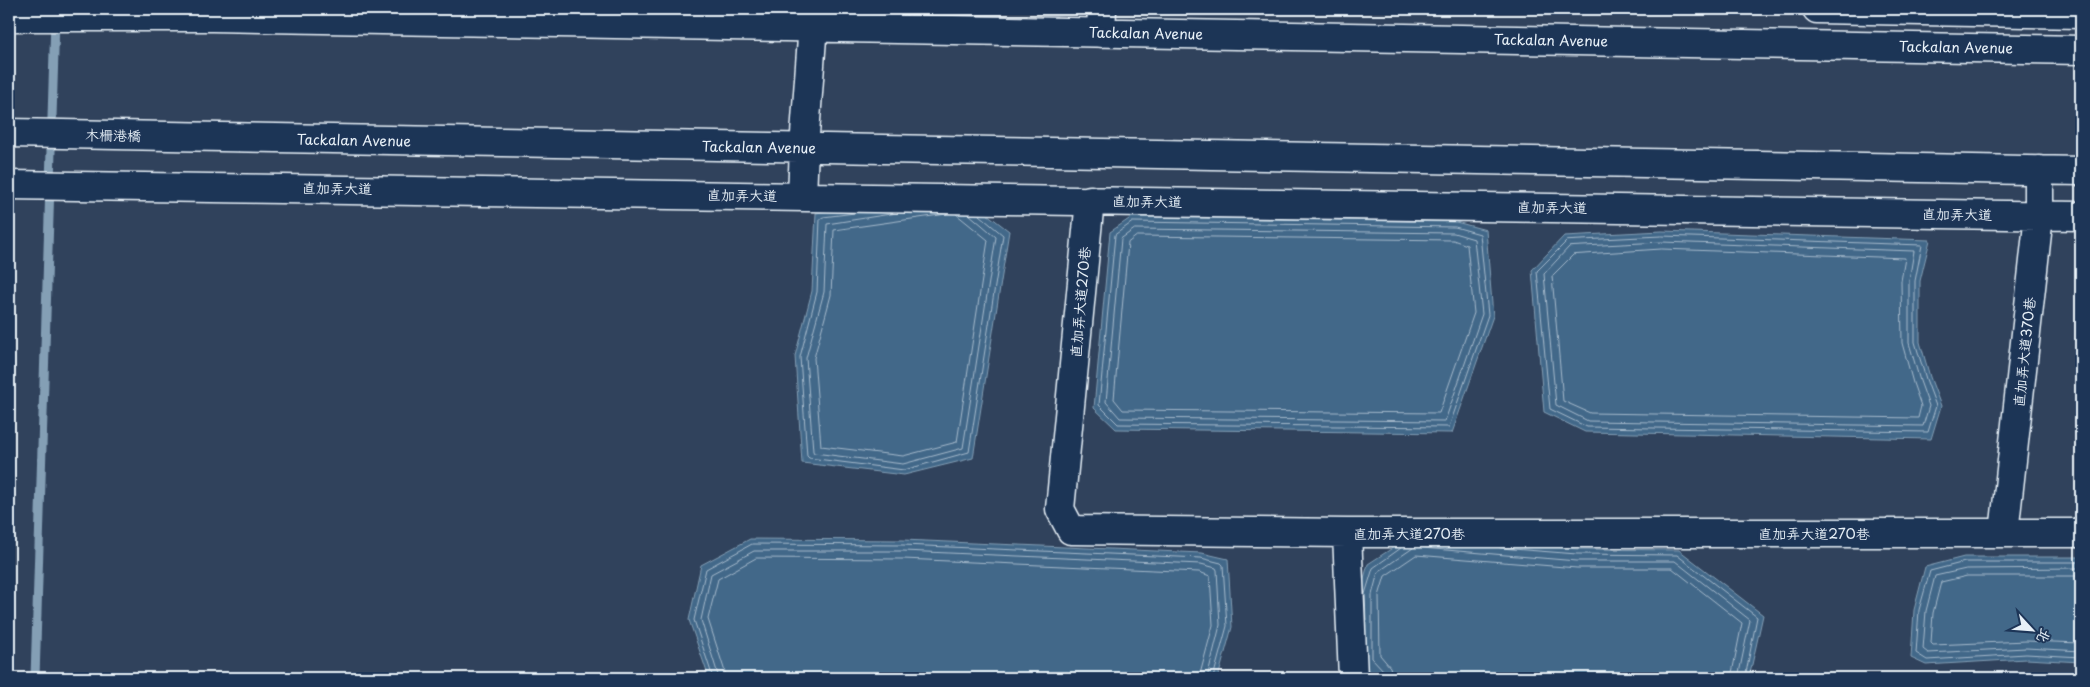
<svg xmlns="http://www.w3.org/2000/svg" width="2090" height="687" font-family="'Playpen Sans','LXGW WenKai TC',sans-serif">
<rect width="100%" height="100%" fill="#30425c"/>
<filter id="ink" filterUnits="userSpaceOnUse"><feTurbulence type="fractalNoise" baseFrequency=".02" numOctaves="2"/><feDisplacementMap in="SourceGraphic" scale="10" xChannelSelector="R" yChannelSelector="G"/><feConvolveMatrix kernelMatrix="1 2 1 2 8 2 1 2 1" color-interpolation-filters="sRGB"/></filter>
<g filter="url(#ink)">
<!-- water -->
<path fill="#426889" stroke="#849fb5" d="M 960,193 L 1009,231 L 973,458 L 904,475 L 802,463 L 795,356 L 812,291 L 816,213 Z
M 1132,217 L 1456,222 L 1486,230 L 1493,316 L 1452,433 L 1116,429 L 1094,408 L 1110,232 Z
M 1662,231 L 1930,240 L 1920,281 L 1920,342 L 1930,377 L 1941,406 L 1931,439 L 1585,432 L 1544,412 L 1532,270 L 1564,236 Z
M 1411,536 L 1578,549 L 1679,550 L 1763,615 L 1749,678 L 1376,678 L 1361,663 L 1360,593 L 1368,564 Z
M 750,539 L 903,540 L 1202,553 L 1228,559 L 1232,627 L 1218,678 L 709,678 L 689,620 L 701,565 Z
M 1964,557 L 2081,557 L 2081,662 L 2026,659 L 1926,665 L 1911,658 L 1914,610 L 1925,567 Z"/>
<g fill="none" stroke-linecap="round" stroke-linejoin="round">
<!-- shore -->
<path stroke="#a6bacc" stroke-width="1" d="M 855,213 L 823,217 L 820,219 L 817,292 L 800,357 L 807,456 L 809,458 L 904,470 L 969,452 L 1003,235 L 979,215
M 897,213 L 827,224 L 824,292 L 806,358 L 813,451 L 814,453 L 903,464 L 963,448 L 996,237 L 969,214
M 947,214 L 834,230 L 831,295 L 814,358 L 821,446 L 903,456 L 957,442 L 988,240 L 956,214
M 1133,222 L 1455,227 L 1480,234 L 1488,315 L 1449,427 L 1118,424 L 1099,405 L 1115,235 Z
M 1135,229 L 1454,233 L 1474,239 L 1482,314 L 1445,421 L 1120,418 L 1106,402 L 1121,239 Z
M 1137,236 L 1453,240 L 1467,245 L 1474,313 L 1439,413 L 1123,410 L 1114,399 L 1128,243 Z
M 1662,236 L 1922,245 L 1915,281 L 1915,342 L 1926,379 L 1936,406 L 1928,432 L 1587,427 L 1550,409 L 1537,271 L 1567,241 Z
M 1662,242 L 1914,251 L 1909,281 L 1909,343 L 1920,381 L 1929,406 L 1923,426 L 1588,421 L 1556,405 L 1544,274 L 1569,247 Z
M 1662,249 L 1905,258 L 1901,281 L 1902,343 L 1913,383 L 1921,406 L 1918,418 L 1590,413 L 1563,401 L 1552,276 L 1573,255 Z
M 1422,548 L 1577,561 L 1675,561 L 1750,620 L 1738,678
M 1500,548 L 1577,554 L 1677,555 L 1757,617 L 1745,678
M 2081,562 L 1965,562 L 1930,571 L 1919,610 L 1916,653 L 1927,660 L 2026,654 L 2081,657
M 2081,568 L 1966,569 L 1935,576 L 1926,611 L 1923,649 L 1928,653 L 2026,648 L 2081,651
M 2081,576 L 1967,576 L 1941,582 L 1933,613 L 1931,643 L 1933,645 L 2026,641 L 2081,643
M 1366,622 L 1365,594 L 1373,568 L 1401,548
M 713,678 L 694,620 L 706,569 L 752,544 L 903,545 L 1201,558 L 1221,563 L 1223,565 L 1227,626 L 1213,678
M 719,678 L 701,620 L 711,574 L 754,551 L 903,551 L 1201,564 L 1216,568 L 1217,570 L 1220,625 L 1207,678
M 727,678 L 708,619 L 718,579 L 756,558 L 903,559 L 1199,572 L 1210,576 L 1213,625 L 1199,678
M 1386,678 L 1384,671 L 1372,658 L 1372,595 L 1378,572 L 1413,548
M 1393,678 L 1390,667 L 1380,655 L 1379,596 L 1385,576 L 1416,555 L 1577,568 L 1672,568 L 1742,623 L 1731,678"/>
<!-- stream -->
<path stroke="#849fb5" stroke-width="9" d="M 35,678 L 55,19"/>
<!-- minor casing -->
<g stroke="#e8f1f8" stroke-width="31">
<path id="minor" d="M 1817,9 L 2081,14
M 9,17 L 212,17 L 2081,50
M 1101,33 L 1102,9
M 9,133 L 2081,171
M 9,185 L 2081,216
M 802,196 L 804,148 L 814,10
M 1090,200 L 1060,509 L 1071,530 L 1347,533 L 2081,533
M 1347,533 L 1353,678
M 2004,533 L 2039,215 L 2039,170"/>
</g>
<!-- minor -->
<use href="#minor" stroke="#1d3557" stroke-width="28"/>
</g>
</g>
<g text-anchor="middle" dominant-baseline="central" stroke-width="5" stroke-linejoin="round" paint-order="stroke">
<!-- street labels -->
<g font-size="14" fill="#e8f1f8" stroke="#1d3557">
<text transform="translate(1146 33) rotate(1)">Tackalan Avenue</text>
<text transform="translate(1551 40) rotate(1)">Tackalan Avenue</text>
<text transform="translate(1956 47) rotate(1)">Tackalan Avenue</text>
<text transform="translate(113 135) rotate(1)">木柵港橋</text>
<text transform="translate(354 140) rotate(1)">Tackalan Avenue</text>
<text transform="translate(759 147) rotate(1)">Tackalan Avenue</text>
<text transform="translate(337 188) rotate(1)">直加弄大道</text>
<text transform="translate(742 195) rotate(1)">直加弄大道</text>
<text transform="translate(1147 201) rotate(1)">直加弄大道</text>
<text transform="translate(1552 207) rotate(1)">直加弄大道</text>
<text transform="translate(1957 214) rotate(1)">直加弄大道</text>
<text transform="translate(1080 302) rotate(-85)">直加弄大道270巷</text>
<text transform="translate(2024 352) rotate(-84)">直加弄大道370巷</text>
<text x="1409" y="533">直加弄大道270巷</text>
<text x="1814" y="533">直加弄大道270巷</text>
</g>
</g>
<!-- margin -->
<rect width="2090" height="687" fill="none" stroke="#1d3557" stroke-width="30"/>
<rect x="15" y="15" width="2060" height="657" fill="none" stroke="#e8f1f8" stroke-width="2" filter="url(#ink)"/>
<!-- north arrow -->
<g transform="translate(2032 630) rotate(116)" stroke="#1d3557" stroke-width="4" paint-order="stroke">
<path d="M0-4L9 19L0 12L-9 19Z" fill="#e8f1f8"/>
<text y="-8" font-size="14" font-weight="bold" text-anchor="middle" fill="#e8f1f8">北</text>
</g>
</svg>
